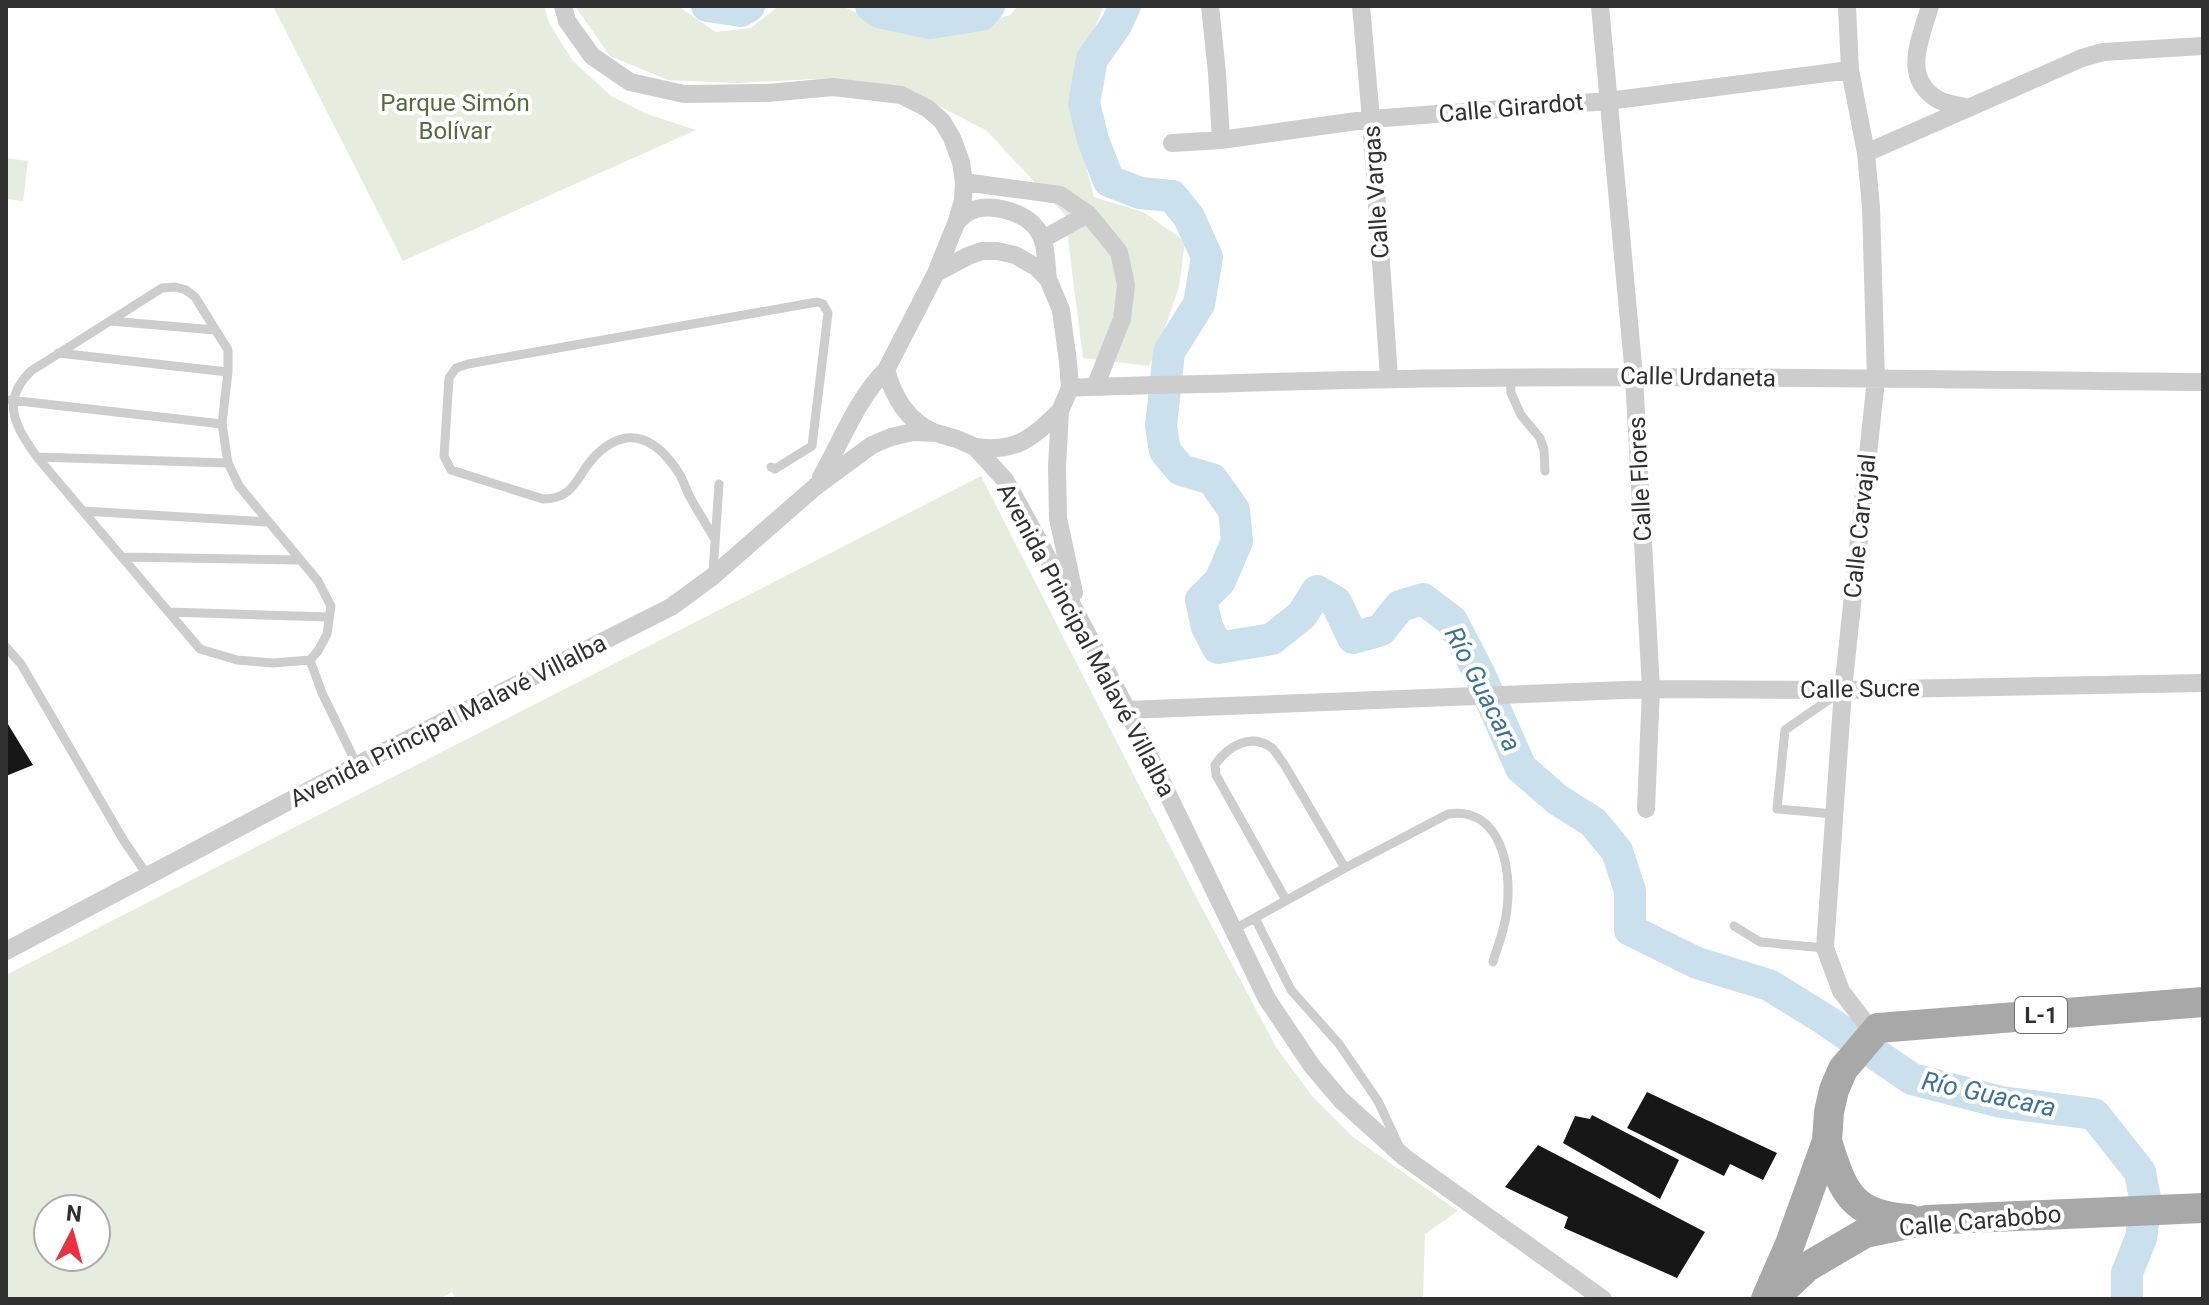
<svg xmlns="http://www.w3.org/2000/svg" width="2209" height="1305" font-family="Roboto,sans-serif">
<rect width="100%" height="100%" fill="#fff"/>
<!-- green -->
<path fill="#e6edde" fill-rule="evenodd" d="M 273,6 L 544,6 L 549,23 L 573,61 L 611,96 L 647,114 L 696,130 L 403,261 Z
M 575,6 L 678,6 L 716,32 L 751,28 L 779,6 L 842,6 L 897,32 L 934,38 L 1010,15 L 1018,6 L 1104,6 L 1082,57 L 1069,99 L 1094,197 L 1143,212 L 1185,241 L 1179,287 L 1161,339 L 1149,366 L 1083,358 L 1065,215 L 987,131 L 905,88 L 815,79 L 737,83 L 668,80 L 610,56 Z
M 6,158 L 28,161 L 23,201 L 6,199 Z
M 981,476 L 1193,891 L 1276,1047 L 1312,1096 L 1353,1137 L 1458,1211 L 1425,1234 L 1423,1299 L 456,1299 L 452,1292 L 439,1299 L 6,1299 L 6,975 ZM 48,1209 L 96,1209 L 96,1257 L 48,1257 Z"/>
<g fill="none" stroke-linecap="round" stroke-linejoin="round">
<!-- river -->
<path stroke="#cae0ed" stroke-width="32" d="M 707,6 L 741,11 L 749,6
M 871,6 L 879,12 L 930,23 L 981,15 L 989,6
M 1125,6 L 1116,25 L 1092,59 L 1084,103 L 1093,140 L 1109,181 L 1140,193 L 1172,196 L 1189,217 L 1207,257 L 1199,304 L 1169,352 L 1161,426 L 1165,451 L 1181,470 L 1212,479 L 1234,510 L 1237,541 L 1220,581 L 1201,600 L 1207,627 L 1218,648 L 1272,639 L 1302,615 L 1317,591 L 1336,602 L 1353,638 L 1381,630 L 1400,606 L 1423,599 L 1452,621 L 1479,673 L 1521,768 L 1558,800 L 1593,822 L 1617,851 L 1630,891 L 1630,930 L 1697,963 L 1769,985 L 1824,1019 L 1912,1079 L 2001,1102 L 2094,1114 L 2140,1172 L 2146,1203 L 2141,1238 L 2127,1273 L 2127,1299"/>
</g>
<!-- building -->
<path fill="#171717" d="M 6,721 L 33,765 L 6,776 Z
M 1647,1092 L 1777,1153 L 1763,1180 L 1730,1164 L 1724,1176 L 1627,1128 Z
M 1592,1115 L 1679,1160 L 1660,1199 L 1563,1143 L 1575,1116 L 1590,1119 Z
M 1538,1145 L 1705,1232 L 1677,1278 L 1564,1228 L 1568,1217 L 1505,1187 Z"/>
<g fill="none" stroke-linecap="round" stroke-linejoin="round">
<!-- service -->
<path stroke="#cdcdcd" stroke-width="9" d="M 175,287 L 186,290 L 195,297 L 228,350 L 228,372 L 222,424 L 228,463 L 239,486 L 318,581 L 331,606 L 327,634 L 318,651 L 310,660 L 273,663 L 237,660 L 200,649 L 37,457 C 15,426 0,401 31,371 L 162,288 Z
M 110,321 L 215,330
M 58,353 L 228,372
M 1510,377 L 1511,393 L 1521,415 L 1540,438 L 1544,450 L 1545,471
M 10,400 L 222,424
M 37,457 L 228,463
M 83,511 L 267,522
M 715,540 C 707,525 698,512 690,497 C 686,490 684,482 680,475 C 659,441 630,422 596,455 C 576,475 576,499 543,499 L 451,470 L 444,456 L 449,378 L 456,368 L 468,364 L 817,302 L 823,304 L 828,313 L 812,446 L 775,469 L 771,467
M 122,557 L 299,560
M 713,573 L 719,484
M 169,612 L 329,617
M 6,647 L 21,664 L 124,841 L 148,876
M 310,660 L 322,693 L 357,765
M 1834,814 L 1777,809 L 1785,730 L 1840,692
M 1345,868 L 1448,814 C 1501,806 1512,869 1507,908 C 1506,926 1498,945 1493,962
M 1255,918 L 1291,990 L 1339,1044 L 1378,1101 L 1399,1146
M 1734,926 L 1760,942 L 1825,948
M 1233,930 L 1345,868 L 1284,764 C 1280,759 1276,752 1272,748 C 1250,732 1227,747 1215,765 L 1216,775 L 1286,900"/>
<!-- minor -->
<path stroke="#cdcdcd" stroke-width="18" d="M 563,6 L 567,21 L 592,56 L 630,82 L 684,94 L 768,93 L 833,87 L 901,95 L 927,108 L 942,121 L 952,138 L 961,162 L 964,182 L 963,200 L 957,221 L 936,273
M 1210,6 L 1217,73 L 1221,140
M 1361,6 L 1371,119 L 1389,377
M 1600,6 L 1634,376 L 1651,689 L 1646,809
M 1847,6 L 1850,70 L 1866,153 L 1871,207 L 1876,379 L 1843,690 L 1825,948 L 1841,991 L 1864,1021 L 1878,1028
M 1930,6 C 1921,38 1901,77 1937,99 C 1945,104 1958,105 1968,108
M 1172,143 L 1221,140 L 1371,119 L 1608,101 L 1850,70
M 1866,153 L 2082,58 L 2103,52 L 2203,46
M 964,182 L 1060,195 L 1088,214 L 1119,252 L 1126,285 L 1122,319 L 1095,387
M 957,221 C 958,221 966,213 967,213 C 987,201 1024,211 1037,229 C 1047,242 1046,264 1048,279
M 1043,239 L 1088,214
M 886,370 C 894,398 907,420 933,432
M 1070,388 C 1126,385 1183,385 1239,383 C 1560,372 1882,379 2203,382
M 975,447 C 1016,453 1032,438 1060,411
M 821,477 C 840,444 858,397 886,370 L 936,273 L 968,256 L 982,251 L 997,251 L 1015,255 L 1036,267 L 1048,279 L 1061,310 L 1068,362 L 1070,388 L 1060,411 L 1057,467 L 1058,518 L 1074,593
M 1127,710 L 1651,689 L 1843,690 L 2203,683
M 6,951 L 357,765 L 671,607 L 712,577 L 815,487 L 872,445 L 891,437 L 913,432 L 936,433 L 957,439 L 975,447 L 1005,480 L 1036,536 L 1127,710 L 1267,999 L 1312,1066 L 1341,1100 L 1404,1157 L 1603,1299"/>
<!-- primary -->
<path stroke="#a8a8a8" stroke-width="30" d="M 1827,1141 C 1843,1191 1850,1215 1909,1219
M 1766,1299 L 1790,1244 L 1827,1141 L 1829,1112 L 1834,1090 L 1843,1069 L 1878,1028 L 2203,1002
M 1773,1299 L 1807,1267 L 1865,1233 L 1927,1220 L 2203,1208"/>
</g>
<g text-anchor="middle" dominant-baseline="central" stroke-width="8" stroke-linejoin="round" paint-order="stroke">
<!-- shield labels -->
<rect fill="#fff" stroke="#6e6e6e" stroke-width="2" x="2015" y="997" width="52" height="36" rx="6"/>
<g font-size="22" font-weight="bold" fill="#303030">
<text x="2041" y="1015">L-1</text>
</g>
<!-- park labels -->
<g font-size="24" fill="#536d3c" stroke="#fff">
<text x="455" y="103">Parque Simón<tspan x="455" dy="28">Bolívar</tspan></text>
</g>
<!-- street labels -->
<g font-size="24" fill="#303030" stroke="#fff">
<text transform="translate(1511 108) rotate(-5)">Calle Girardot</text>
<text transform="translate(1376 192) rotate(-94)">Calle Vargas</text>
<text transform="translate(1698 377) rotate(1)">Calle Urdaneta</text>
<text transform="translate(1640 479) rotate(-93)">Calle Flores</text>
<text transform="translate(1860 526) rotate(-84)">Calle Carvajal</text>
<text transform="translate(1086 640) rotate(62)">Avenida Principal Malavé Villalba</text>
<text transform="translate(1860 689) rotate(-1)">Calle Sucre</text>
<text transform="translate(448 721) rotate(-27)">Avenida Principal Malavé Villalba</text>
<text transform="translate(1980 1221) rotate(-5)">Calle Carabobo</text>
</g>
<!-- water labels -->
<g font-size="26" font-style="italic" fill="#3c7294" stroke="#fff">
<text transform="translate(1483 689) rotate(63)">Río Guacara</text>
<text transform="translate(1989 1094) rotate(12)">Río Guacara</text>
</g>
</g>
<!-- border -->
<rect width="2209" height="1305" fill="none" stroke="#303030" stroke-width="16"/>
<!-- north arrow -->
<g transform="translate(72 1233) rotate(6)"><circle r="38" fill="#ffffff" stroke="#acacac" stroke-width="2"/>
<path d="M0-6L14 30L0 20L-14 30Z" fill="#e9313f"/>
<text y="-12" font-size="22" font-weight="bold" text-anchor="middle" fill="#303030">N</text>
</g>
</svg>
